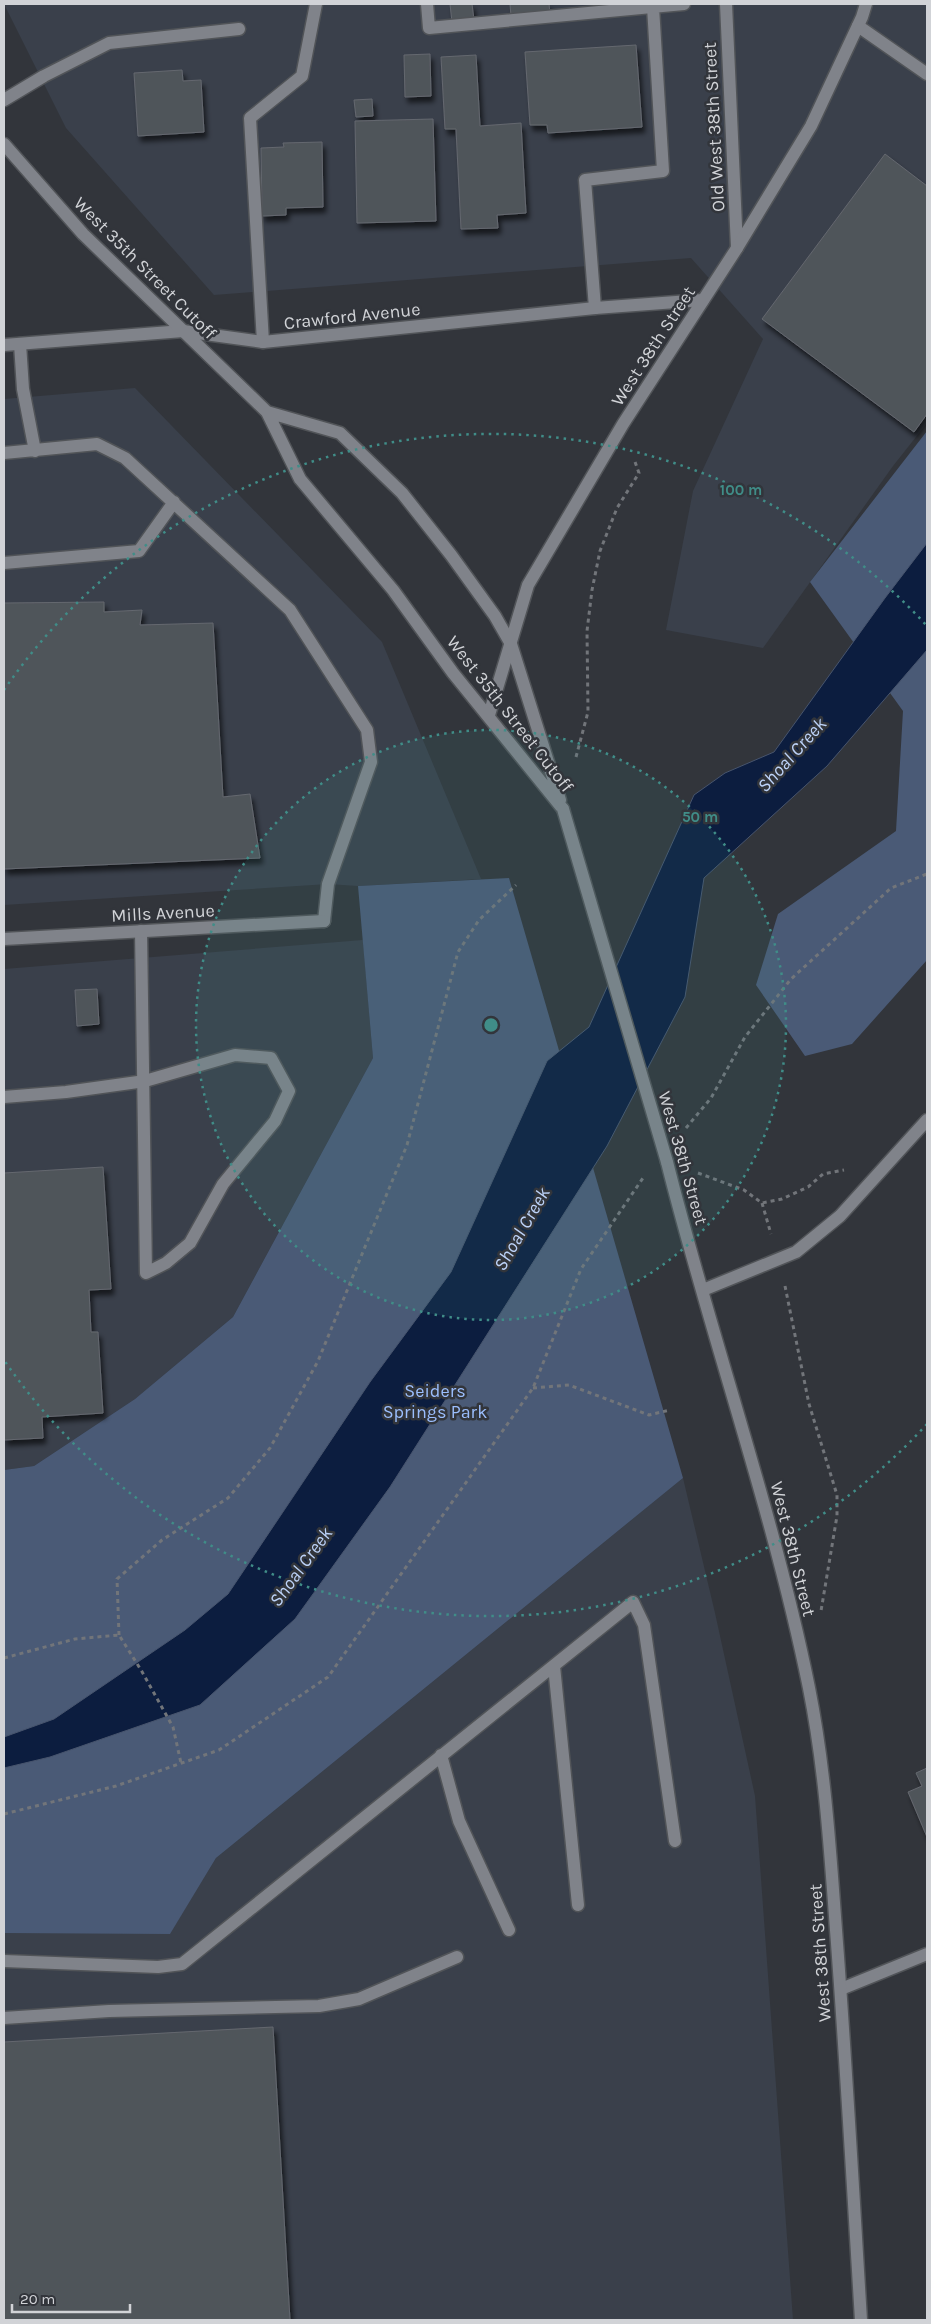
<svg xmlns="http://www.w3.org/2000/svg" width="931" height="2324" font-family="Karla,sans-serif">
<defs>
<filter id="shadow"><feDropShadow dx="3" dy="5.5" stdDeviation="2.5" flood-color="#0009"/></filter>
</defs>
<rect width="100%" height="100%" fill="#32353b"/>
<!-- built -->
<path fill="#3a404b" d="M 4,4 L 927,4 L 927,423 L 893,466 L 763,648 L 666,630 L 693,491 L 763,339 L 691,258 L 214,295 L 66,128 Z
M 135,388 L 382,642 L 481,879 L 358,886 L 328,884 L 4,905 L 4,399 Z
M 363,940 L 373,1058 L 233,1317 L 135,1399 L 34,1466 L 4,1470 L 4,969 Z
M 683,1478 L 715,1613 L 755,1796 L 793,2320 L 4,2320 L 4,1933 L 170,1933 L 216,1858 Z"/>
<!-- green -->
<path fill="#4a5a76" d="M 927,431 L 927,960 L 852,1044 L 805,1056 L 756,985 L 778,914 L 896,831 L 903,711 L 810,582 Z
M 509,878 L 683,1478 L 216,1858 L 170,1934 L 4,1933 L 4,1470 L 34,1466 L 135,1399 L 233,1317 L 373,1058 L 358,886 Z"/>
<!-- water -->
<path fill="#0c1d3f" stroke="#47546d" d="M 927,543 L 927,650 L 827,766 L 704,878 L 685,997 L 607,1146 L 390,1487 L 295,1619 L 200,1705 L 50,1757 L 4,1768 L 4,1737 L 54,1719 L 185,1630 L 228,1594 L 370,1382 L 451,1272 L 547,1061 L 589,1027 L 694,795 L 725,773 L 774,752 L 885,598 Z"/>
<!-- building -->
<path fill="#50545a" stroke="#64686f" filter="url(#shadow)" d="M 450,4 L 472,4 L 474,20 L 452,22 Z
M 510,4 L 549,4 L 550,14 L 511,16 Z
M 636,45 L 642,127 L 548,133 L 547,125 L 530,125 L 525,52 Z
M 430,54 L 431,96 L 405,97 L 404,55 Z
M 476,55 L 480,126 L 521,123 L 526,213 L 497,215 L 498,228 L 461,229 L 456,129 L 445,129 L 441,57 Z
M 182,70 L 183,81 L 201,80 L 204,132 L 138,136 L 134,73 Z
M 372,99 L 373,116 L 356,117 L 354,100 Z
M 433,119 L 436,221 L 357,223 L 355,121 Z
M 322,142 L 323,207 L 286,208 L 286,215 L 262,216 L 261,148 L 284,147 L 283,143 Z
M 885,154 L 927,186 L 927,414 L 914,432 L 762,319 Z
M 104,602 L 104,612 L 142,610 L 140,625 L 213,623 L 223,797 L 250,794 L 260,858 L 4,869 L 4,603 Z
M 97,989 L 99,1024 L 77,1026 L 75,990 Z
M 103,1167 L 111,1289 L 89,1290 L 91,1332 L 98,1332 L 103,1413 L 42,1417 L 43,1438 L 4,1440 L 4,1173 Z
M 927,1768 L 927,1837 L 908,1792 L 922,1786 L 916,1773 Z
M 273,2027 L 290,2320 L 4,2320 L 4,2042 Z"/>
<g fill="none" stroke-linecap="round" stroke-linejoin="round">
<!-- service casing -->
<g stroke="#515458" stroke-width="15">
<path id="service" d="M 427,4 L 429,28 L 684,4
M 858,26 L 927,74
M 4,100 L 44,76 L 109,43 L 239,29
M 595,308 L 585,180 L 663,171 L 653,7
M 263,342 L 250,118 L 302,76 L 316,4
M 20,344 L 23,389 L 35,451
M 4,453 L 97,444 L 125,458 L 290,610 L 367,730 L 371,762 L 328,884 L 324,921
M 4,563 L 139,551 L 174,502
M 4,1097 L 66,1092 L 145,1081 L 235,1055 L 271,1058 L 289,1091 L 275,1121 L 223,1184 L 190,1243 L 166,1263 L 146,1273 L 141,931
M 554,1666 L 578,1905
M 441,1755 L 459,1821 L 509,1930
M 4,1961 L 158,1967 L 182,1964 L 633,1602 L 644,1625 L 675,1841
M 4,2018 L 109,2011 L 319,2006 L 359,1999 L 457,1957"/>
</g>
<!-- minor casing -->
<g stroke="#515458" stroke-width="15">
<path id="minor" d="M 726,4 L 737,248
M 4,345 L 183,331 L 263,342 L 595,308 L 703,300
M 4,939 L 324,921
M 841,1989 L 927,1954"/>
</g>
<!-- tertiary casing -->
<g stroke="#515458" stroke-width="15">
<path id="tertiary" d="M 489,715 L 528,585 L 623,424 L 737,248 L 811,126 L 862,17 L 866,4
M 703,1290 L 796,1252 L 840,1216 L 927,1120"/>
</g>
<!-- secondary casing -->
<g stroke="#515458" stroke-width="15">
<path id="secondary" d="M 4,144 L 83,234 L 267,412 L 300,479 L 393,590 L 453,673 L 563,809
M 267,412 L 340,433 L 402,493 L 451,555 L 495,616 L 511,644 L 560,800
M 667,1162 C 711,1338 773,1510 809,1688 C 825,1768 830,1849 836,1930 C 846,2060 853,2190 861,2320"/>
</g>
<!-- path -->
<path stroke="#72757a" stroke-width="3" stroke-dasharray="4 4" stroke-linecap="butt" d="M 576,757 L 588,712 L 587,631 L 592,590 L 600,551 L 617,508 L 639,473 L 634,459
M 686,1128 L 711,1098 L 745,1037 L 791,979 L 891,888 L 927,874
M 698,1173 L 744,1190 L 762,1203 L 782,1199 L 808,1187 L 823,1174 L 844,1170
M 762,1203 L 771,1234
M 785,1286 L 809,1404 L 837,1495 L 837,1516 L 821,1611
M 533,1388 L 569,1385 L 649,1415 L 670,1410
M 119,1635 L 117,1579 L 162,1540 L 228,1498 L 270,1448 L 318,1361 L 407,1145 L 458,952 L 479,920 L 516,885
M 4,1658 L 75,1639 L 119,1635 L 141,1670 L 173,1727 L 181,1763
M 4,1814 L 116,1786 L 219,1750 L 328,1677 L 533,1388 L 581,1269 L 643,1178"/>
<!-- service -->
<use href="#service" stroke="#80838a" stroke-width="12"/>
<!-- minor -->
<use href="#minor" stroke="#80838a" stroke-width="12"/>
<!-- tertiary -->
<use href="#tertiary" stroke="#80838a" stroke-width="12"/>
<!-- secondary -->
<use href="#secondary" stroke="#80838a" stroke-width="12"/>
<!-- secondary-bridge casing -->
<g stroke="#515458" stroke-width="15" stroke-linecap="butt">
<path id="secondary-bridge" d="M 563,809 L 667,1162"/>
</g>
<!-- secondary-bridge -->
<use href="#secondary-bridge" stroke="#80838a" stroke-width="12"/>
</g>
<!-- distance rings -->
<circle cx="491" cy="1025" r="295" fill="#408d88" fill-opacity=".12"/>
<g fill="none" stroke="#408d88" stroke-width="2.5" stroke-dasharray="2.5 5">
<circle cx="491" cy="1025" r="295"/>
<path d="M927 1424A591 591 0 0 1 4 1360M4 690A591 591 0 0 1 927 626"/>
</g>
<g text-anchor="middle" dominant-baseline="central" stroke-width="5" stroke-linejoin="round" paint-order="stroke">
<!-- street labels -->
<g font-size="18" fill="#d1d3d7" stroke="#32353b">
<text transform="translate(714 127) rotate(-93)">Old West 38th Street</text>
<text transform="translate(145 268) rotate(45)">West 35th Street Cutoff</text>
<text transform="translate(352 316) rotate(-6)">Crawford Avenue</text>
<text transform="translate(653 346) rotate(-57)">West 38th Street</text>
<text transform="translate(510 714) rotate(52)">West 35th Street Cutoff</text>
<text transform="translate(163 913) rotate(-3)">Mills Avenue</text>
<text transform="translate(683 1158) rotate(74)">West 38th Street</text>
<text transform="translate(793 1549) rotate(76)">West 38th Street</text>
<text transform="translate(820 1953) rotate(-94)">West 38th Street</text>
</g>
<!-- park labels -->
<g font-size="18" fill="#9bbefd" stroke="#32353b">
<text x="435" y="1391">Seiders<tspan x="435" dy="21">Springs Park</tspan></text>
</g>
<!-- water labels -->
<g font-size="19" font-style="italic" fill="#bcd2f8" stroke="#32353b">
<text transform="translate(792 755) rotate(-48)">Shoal Creek</text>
<text transform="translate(522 1229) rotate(-60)">Shoal Creek</text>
<text transform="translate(301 1567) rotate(-54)">Shoal Creek</text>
</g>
</g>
<circle cx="491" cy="1025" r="8" fill="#408d88" stroke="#32353b" stroke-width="2.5"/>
<g font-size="15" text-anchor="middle" font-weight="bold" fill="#408d88" stroke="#32353b" stroke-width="5" stroke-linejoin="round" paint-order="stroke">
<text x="741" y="495">100 m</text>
<text x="700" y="822">50 m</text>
</g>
<!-- border -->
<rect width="931" height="2324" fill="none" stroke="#d1d3d7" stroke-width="10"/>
<!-- scale -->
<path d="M12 2304v8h118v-8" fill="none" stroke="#d1d3d7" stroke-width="2.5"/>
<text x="20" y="2304" font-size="15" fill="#d1d3d7" stroke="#32353b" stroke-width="4" paint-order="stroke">20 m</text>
</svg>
